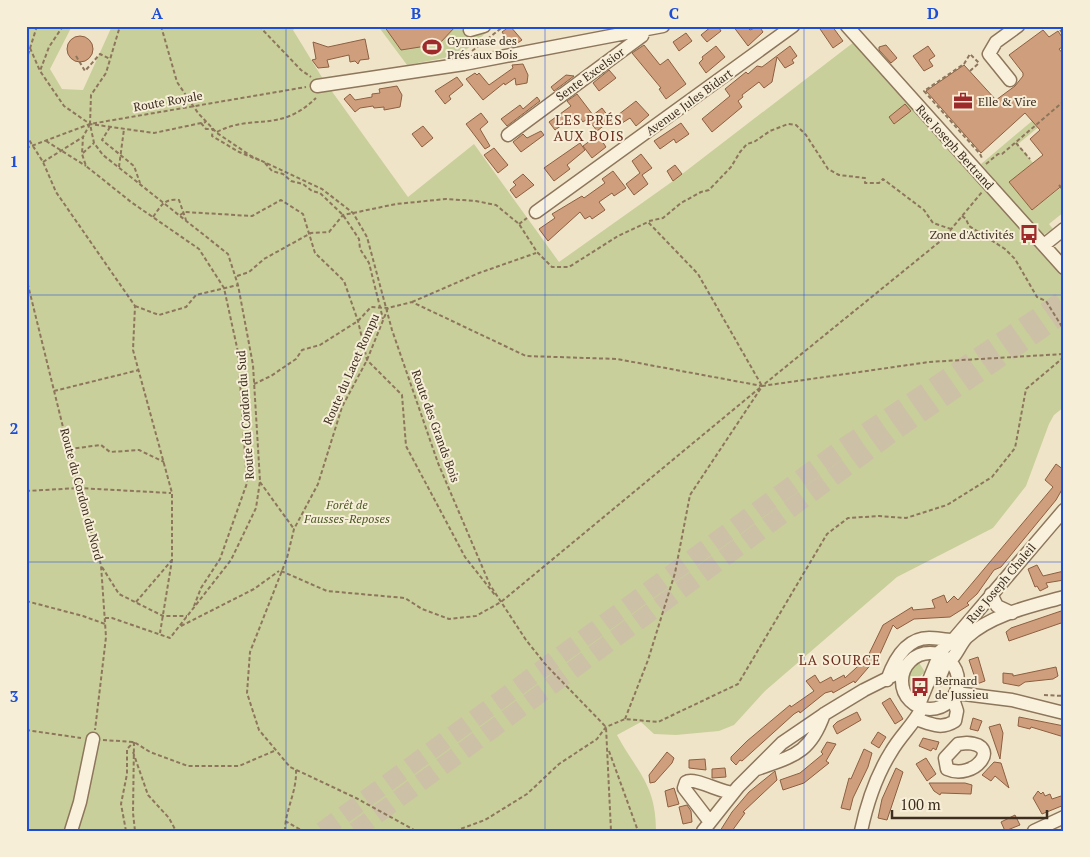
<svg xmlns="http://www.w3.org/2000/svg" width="1090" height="857" font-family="'PT Serif',serif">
<rect width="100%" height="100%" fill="#f0e4c8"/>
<!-- green -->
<path fill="#c9cf9b" d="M 26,26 L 72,26 L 50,69 L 62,89 L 83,90 L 112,26 L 298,26 L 293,30 L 323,79 L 408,197 L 474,144 L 559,262 L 673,181 L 854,42 L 1064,276 L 1064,407 L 1054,415 L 1049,424 L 1026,486 L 993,528 L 897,577 L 765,691 L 734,725 L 719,731 L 676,735 L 654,734 L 641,722 L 617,735 C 637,772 656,784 656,831 L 26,831 Z
M 378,26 L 494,26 L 460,55 L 407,65 Z
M 1064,106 L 1018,144 L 1033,163 L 1009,182 L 1032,210 L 1064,185 L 1064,212 L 1049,224 L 1053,229 L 1043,235 L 981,164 L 1032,121 Z
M 918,661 L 925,672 L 918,678 L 916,684 L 910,686 L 909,670 Z"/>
<!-- building -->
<path fill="#cf9f7d" stroke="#8d5f41" d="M 384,26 L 456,26 L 439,44 L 401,50 Z
M 510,26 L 522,40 L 512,47 L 502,32 Z
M 712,26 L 718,26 L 721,31 L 707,42 L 701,35 Z
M 733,26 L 746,26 L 750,30 L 759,26 L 763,32 L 748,46 Z
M 818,26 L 832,26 L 843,41 L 833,48 Z
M 1043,30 L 1049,37 L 1058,31 L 1064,40 L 1064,46 L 1059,49 L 1064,55 L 1064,184 L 1032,210 L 1009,182 L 1043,155 L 1030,139 L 1040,130 L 1025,113 L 981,153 L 926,91 L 964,65 L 996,100 L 1015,86 L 1023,76 L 1023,73 L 1009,55 Z
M 686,33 L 692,41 L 679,51 L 673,42 Z
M67 49a13 13 0 1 1 26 0a13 13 0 1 1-26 0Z
M 365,39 L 369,59 L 360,60 L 358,64 L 355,61 L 350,62 L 349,55 L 327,60 L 329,67 L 318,68 L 312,60 L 316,59 L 313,42 L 328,47 Z
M 644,45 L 660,65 L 668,59 L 686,84 L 666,99 L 659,89 L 661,88 L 632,53 Z
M 886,45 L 897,58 L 891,63 L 879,50 L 879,47 Z
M 716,46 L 725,57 L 706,73 L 699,63 L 703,59 L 702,57 Z
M 790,46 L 797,56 L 792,60 L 794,63 L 785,68 L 777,57 L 772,82 L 764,88 L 759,82 L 742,95 L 743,97 L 738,101 L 742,107 L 712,132 L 702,119 L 730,96 L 725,89 L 746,72 L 748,74 L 757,66 L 762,67 Z
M 928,46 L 935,56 L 929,60 L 933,66 L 924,71 L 913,56 Z
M 523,64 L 528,75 L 527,83 L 516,85 L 515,78 L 505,85 L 504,83 L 483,100 L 466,79 L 475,73 L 477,75 L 479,73 L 489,85 L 513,68 L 512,65 Z
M 609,70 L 616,78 L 599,91 L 593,83 Z
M 566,75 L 574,76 L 554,91 L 551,87 Z
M 457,77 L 463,85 L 449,96 L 451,99 L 445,104 L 435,91 Z
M 397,86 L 402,95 L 400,107 L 384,110 L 384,107 L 374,108 L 373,106 L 360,108 L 355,112 L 344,99 L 350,94 L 355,100 L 372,97 L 372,94 L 380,93 L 379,89 Z
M 577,94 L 593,115 L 583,122 L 579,117 L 568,126 L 565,123 L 555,130 L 549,122 L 571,106 L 567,101 Z
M 537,97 L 540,101 L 507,126 L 501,119 L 520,105 L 523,109 Z
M 636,101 L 649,115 L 636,126 L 630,118 L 619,125 L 614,118 Z
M 905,104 L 911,111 L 894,124 L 889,117 Z
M 602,108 L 611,120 L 597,131 L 588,119 Z
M 481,113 L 488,122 L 480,129 L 490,146 L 485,149 L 466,124 Z
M 681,123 L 689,134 L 676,143 L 674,139 L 660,149 L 654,141 Z
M 423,126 L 433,138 L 422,147 L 412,134 Z
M 541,131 L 544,135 L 521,152 L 513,142 L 523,134 L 527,138 Z
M 598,135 L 606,147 L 592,158 L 583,146 Z
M 580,143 L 585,150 L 567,165 L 570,169 L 554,181 L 544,168 Z
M 494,148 L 508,165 L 498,173 L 484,155 Z
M 641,154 L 652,168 L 642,175 L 648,184 L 634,195 L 626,184 L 640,173 L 632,161 Z
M 675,165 L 682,174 L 673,181 L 667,171 Z
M 613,171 L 626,188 L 614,196 L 612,193 L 599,202 L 605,210 L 592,219 L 590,216 L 585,219 L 580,212 L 548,241 L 539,229 L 555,218 L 552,214 L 582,196 L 584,198 L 605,183 L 602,179 Z
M 523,174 L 534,185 L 516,198 L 510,190 L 516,185 L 513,182 Z
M 1056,464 L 1064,470 L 1064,486 L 1056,500 L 1001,567 L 994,570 L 977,594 L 967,603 L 969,605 L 950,617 L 914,619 L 897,629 L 893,625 L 880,654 L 855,683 L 854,681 L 833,693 L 832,691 L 825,693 L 800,713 L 799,711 L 794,714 L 742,761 L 740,760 L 736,765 L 731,760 L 731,757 L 747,741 L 790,705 L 791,707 L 814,691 L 806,681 L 815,675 L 820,683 L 831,677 L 833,681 L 844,675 L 845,678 L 867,658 L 883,625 L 912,607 L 913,610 L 935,608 L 932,600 L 944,595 L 947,603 L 954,596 L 958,600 L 1053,487 L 1045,480 Z
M 1037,565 L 1043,576 L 1064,571 L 1064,580 L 1046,583 L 1048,587 L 1040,591 L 1037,586 L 1035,587 L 1028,569 Z
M 1064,610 L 1064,622 L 1009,641 L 1006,632 L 1011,628 Z
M 978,657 L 985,681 L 977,684 L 969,660 Z
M 1056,667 L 1058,676 L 1053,679 L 1025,682 L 1019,686 L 1003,683 L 1003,673 L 1013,674 L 1013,676 Z
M 890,698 L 903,719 L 895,724 L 882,703 Z
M 857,712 L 861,720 L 837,734 L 833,726 L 837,722 Z
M 1019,717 L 1064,726 L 1064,737 L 1031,727 L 1030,729 L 1018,726 Z
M 973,718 L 982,721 L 978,731 L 970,729 Z
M 1000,724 L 1003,733 L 1000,759 L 989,727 Z
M 878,732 L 886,737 L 879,748 L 871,743 Z
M 923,738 L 939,742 L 936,750 L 933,748 L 931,751 L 919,746 Z
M 827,742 L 836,744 L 826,761 L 829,763 L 804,783 L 783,790 L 780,780 L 800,773 L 823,754 L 821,752 Z
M 864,749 L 872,753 L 868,767 L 853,798 L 850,810 L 841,808 L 849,778 L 851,779 Z
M 667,752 L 674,758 L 672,763 L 655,782 L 650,783 L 649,775 Z
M 926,758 L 936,774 L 927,781 L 916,764 Z
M 705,759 L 706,770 L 689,768 L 689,760 Z
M 994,762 L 1001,763 L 1009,788 L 995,776 L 991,781 L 982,775 Z
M 725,768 L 726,777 L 712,778 L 712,769 Z
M 896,768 L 903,772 L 887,820 L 878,818 L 882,799 Z
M 775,771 L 777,780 L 743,812 L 745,813 L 732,831 L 720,831 L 732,812 L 749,792 Z
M 929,783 L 965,783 L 972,785 L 971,794 L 941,793 L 940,795 L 934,791 Z
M 674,788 L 679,804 L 668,807 L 665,791 Z
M 1038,791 L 1041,794 L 1043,792 L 1045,796 L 1050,794 L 1052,799 L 1064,795 L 1064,805 L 1042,814 L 1033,798 Z
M 687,805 L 691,811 L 692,822 L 683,824 L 679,807 Z
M 1015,815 L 1020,825 L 1005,831 L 1001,822 Z"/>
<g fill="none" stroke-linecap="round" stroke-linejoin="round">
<!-- highway-tunnel -->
<path stroke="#ccc0a6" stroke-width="18" stroke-dasharray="18 9" stroke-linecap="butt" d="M 322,831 L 842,448 L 1064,299
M 355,831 L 901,427 L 1064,314"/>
<!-- minor casing -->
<g stroke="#8d765c" stroke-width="15">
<path id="minor" d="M 847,26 L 1064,268
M 470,30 L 484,26
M 1010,80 L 989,54 L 996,42 L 1018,26
M 317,86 L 464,64 L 663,26
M 508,135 L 642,36 L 644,30
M 536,212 L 793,26
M 1044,245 L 1064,229
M 991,594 L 997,606 L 1012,613
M902 681a28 28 0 1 1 56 0a28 28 0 1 1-56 0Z
M 939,679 L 945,664 C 956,659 959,645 967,637 C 992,614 1032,606 1064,597
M 887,680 C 894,660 906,638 929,638 C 937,638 945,640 953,640
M 956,693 L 1012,700 L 1064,713
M 922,708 L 920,702 L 938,658 L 937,654 L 953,640 L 1064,510
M 916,719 C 931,724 941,730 955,721 L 957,711 L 953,699
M 967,743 C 1003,745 974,781 947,769 L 945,758 L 958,744 Z
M 757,769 C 793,756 810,754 824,714
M 710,822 L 684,788 L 686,782 C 694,777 720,792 733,793
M 71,831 L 80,802 L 93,739
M 703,831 L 738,787 L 782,743 L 826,713 L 864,690 L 904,670
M 861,831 C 867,803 876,776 891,752 C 900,736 914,724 922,708
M 1034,831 L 1064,817"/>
</g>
<!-- path -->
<path stroke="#8d765c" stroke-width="2" stroke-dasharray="4 2.5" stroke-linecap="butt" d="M 63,26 L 49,47 L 40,71 L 64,106 L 90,124 L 154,133 L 206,122
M 161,26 L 177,82 L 198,113 L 217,133 L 251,156 L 322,189 L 353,213 L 367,237 L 392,330 L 438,463 L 490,585 L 526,640 L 546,665 L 606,727 L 611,831
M 259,26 L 301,70 L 311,77
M 1060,30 L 1064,35
M 30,48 L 40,71
M 472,51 L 504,26
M 76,56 L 85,71 L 100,54 L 110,59
M 26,61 L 37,26
M 970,71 L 979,63 L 970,54 L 964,64 L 924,91 L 980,154 L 982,158
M 201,123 L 206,129 L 213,129 L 212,136 L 239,152 L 261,161
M 90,124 L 83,137 L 82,154 L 86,166 L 131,202 L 199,249 L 224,288 L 238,352 L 247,483 L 220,559 L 201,588 L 194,606
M 110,127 L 102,140 L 134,166 L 140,183
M 217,132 C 253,113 279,134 316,98
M 26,135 L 43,162 L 56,192 L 135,306 L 133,350 L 172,493 L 172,560 L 160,633
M 46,141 L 86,166
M 1016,143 L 1030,159
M 26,148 L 90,124 L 306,87
M 83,153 L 94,143
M 43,162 L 83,137
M 265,163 L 272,171 L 283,174 L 291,181 L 303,184 L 312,191 L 320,193 L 343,215 L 359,239 L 360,249 L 369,263 L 383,319
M 986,164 L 998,154 L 1002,154 L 1064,101
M 119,167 L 124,129
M 1059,185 L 1064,191
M 180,215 L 185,212 L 252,216 L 281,200 L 303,214 L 315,253 L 344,281 L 358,321 L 367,360 L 402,395 L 406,446 L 465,557 L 495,595
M 962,216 L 966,219 L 969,226 L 1005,249 L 1015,259 L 1037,297 L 1046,301 L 1064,330
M 153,217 C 161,206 164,198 179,200 L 186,220
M 649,221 L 663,218 L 681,203 L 701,192 L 709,190 L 731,167 L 740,152 L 747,144 L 754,142 L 770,131 L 788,124 L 796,125 L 806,135 L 828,169 L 839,175 L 865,178 L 865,183 L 879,183 L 883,179 L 924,210 L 933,223 L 951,229
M 519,224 L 527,218
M 237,276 L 249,272 L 264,259 L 311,233 L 329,232 L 343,215 L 353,213 L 396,204 L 446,199 L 476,201 L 496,205 L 519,224 L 537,252 L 552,267 L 569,267 L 618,236 L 648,222 L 698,274 L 762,386
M 26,277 L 78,488 L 101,565 L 106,637 L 95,730
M 412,302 L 479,273 L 536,253
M 135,306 L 159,315 L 186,307 L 196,295 L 238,285
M 388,308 L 367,360 L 342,407 L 318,484 L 294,529 L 287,558 L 250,652 L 247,693 L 259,730 L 290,767 L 356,798 L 416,831
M 254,384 L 271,376 L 296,359 L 302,350 L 320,345 L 358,321 L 371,307 L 388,308 L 412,302 L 526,356 L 617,359 L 762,386 L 943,239 L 982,192
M 54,391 L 139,370
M 69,449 L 101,445 L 110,452 L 139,450 L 164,462
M 260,482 L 294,529
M 26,491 L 78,488 L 171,493
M 102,567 L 119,594 L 163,616 L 187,616
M 281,571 L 327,591 L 405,598 L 422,609 L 449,619 L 476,616 L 501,602 L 762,386 L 929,362 L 1064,354
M 26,601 L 83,616 L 105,624
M 136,602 L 172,560
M 105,618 L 112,618 L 170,638 L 231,560 L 256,508 L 260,481 L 253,365 L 238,285 L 228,254 L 103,155 L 94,143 L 90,124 L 91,95 L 106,73 L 120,26
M 181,626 L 254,589 L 279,571
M 1044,695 L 1064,696
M 625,719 L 648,660 L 675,573 L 690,495 L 761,388
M 26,730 L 81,738
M 103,740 L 134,742 L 150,752 L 188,766 L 239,766 L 274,751
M 134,742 L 133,813 L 135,831
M 609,751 L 638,831
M 133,752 L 148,795 L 169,818 L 176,831
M 285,821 L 303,831
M 126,831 L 121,804 L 127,774 L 127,749 L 134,742
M 285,831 C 285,810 297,792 296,770
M 455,831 L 485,820 L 527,794 L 559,764 L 597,739 L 606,727 L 625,719 L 658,722 L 738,684 L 827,534 L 848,518 L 879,516 L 906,518 L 947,505 L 992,477 L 1015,448 L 1026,389 L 1064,357"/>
<!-- minor -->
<use href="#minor" stroke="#faf1dc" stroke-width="12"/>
</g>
<!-- grid -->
<path fill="none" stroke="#1d4ed8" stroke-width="1" stroke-opacity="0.55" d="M 286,26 L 286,831M 545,26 L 545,831M 804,26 L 804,831M 26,295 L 1064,295M 26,562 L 1064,562"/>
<!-- icons -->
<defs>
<g id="stadium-bare" transform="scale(1.5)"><path d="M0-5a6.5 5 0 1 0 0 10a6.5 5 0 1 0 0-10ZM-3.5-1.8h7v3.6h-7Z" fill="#9e2a2b" stroke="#f7eed8" stroke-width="2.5" paint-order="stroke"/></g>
<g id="office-bare" transform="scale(1.5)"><path d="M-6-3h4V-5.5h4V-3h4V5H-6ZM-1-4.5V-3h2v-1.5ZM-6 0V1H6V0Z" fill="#9e2a2b" stroke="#f7eed8" stroke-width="2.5" paint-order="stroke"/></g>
<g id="bus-bare" transform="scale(1.5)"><path d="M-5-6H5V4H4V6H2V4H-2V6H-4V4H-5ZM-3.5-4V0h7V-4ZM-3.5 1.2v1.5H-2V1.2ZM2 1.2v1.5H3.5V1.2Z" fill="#9e2a2b" stroke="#f7eed8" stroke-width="2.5" paint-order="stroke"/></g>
</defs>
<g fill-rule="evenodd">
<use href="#stadium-bare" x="432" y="47"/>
<use href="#office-bare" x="963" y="101"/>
<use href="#bus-bare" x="1029" y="234"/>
<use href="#bus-bare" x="920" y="687"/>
</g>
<g text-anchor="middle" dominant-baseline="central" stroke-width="4" stroke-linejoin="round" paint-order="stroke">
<!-- poi labels -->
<g font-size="12" fill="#3d2e20" stroke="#f7eed8" text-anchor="start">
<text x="447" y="40">Gymnase des<tspan x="447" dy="14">Prés aux Bois</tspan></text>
<text x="978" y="101">Elle &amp; Vire</text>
<text x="1014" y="234" text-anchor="end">Zone d'Activités</text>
<text x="935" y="680">Bernard<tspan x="935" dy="14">de Jussieu</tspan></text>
</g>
<!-- street labels -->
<g font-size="12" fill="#3d2e20" stroke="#f7eed8">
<text transform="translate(590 74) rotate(-36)">Sente Excelsior</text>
<text transform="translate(168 101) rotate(-10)">Route Royale</text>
<text transform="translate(689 102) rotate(-36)">Avenue Jules Bidart</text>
<text transform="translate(955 147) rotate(48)">Rue Joseph Bertrand</text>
<text transform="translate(351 369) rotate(-66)">Route du Lacet Rompu</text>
<text transform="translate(245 415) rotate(-94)">Route du Cordon du Sud</text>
<text transform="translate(436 426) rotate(70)">Route des Grands Bois</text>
<text transform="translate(82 494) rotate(75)">Route du Cordon du Nord</text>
<text transform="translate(1001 583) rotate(-50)">Rue Joseph Chaleil</text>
</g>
<!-- park labels -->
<g font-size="12" font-style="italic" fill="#4d5a26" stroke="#f7eed8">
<text x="347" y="504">Forêt de<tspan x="347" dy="14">Fausses-Reposes</tspan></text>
</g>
<!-- neighbourhood labels -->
<g font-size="14" letter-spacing="1" fill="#6b2e1e" stroke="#f7eed8">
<text x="589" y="119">LES PRÉS<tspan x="589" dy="16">AUX BOIS</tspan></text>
<text x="840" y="659">LA SOURCE</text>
</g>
</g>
<!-- border -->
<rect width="1090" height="857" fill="none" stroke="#f7eed8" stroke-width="55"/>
<!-- scale -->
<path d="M892 810v8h155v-8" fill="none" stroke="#3d2e20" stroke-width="2.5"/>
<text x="900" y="810" font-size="15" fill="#3d2e20" stroke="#f7eed8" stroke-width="4" paint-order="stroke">100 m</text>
<rect x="28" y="28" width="1034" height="802" fill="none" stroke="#1d4ed8" stroke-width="2"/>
<g font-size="16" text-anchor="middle" font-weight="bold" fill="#1d4ed8">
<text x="157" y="19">A</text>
<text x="416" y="19">B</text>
<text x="674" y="19">C</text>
<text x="933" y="19">D</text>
<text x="14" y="167">1</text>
<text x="14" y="434">2</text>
<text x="14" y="702">3</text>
</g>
</svg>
